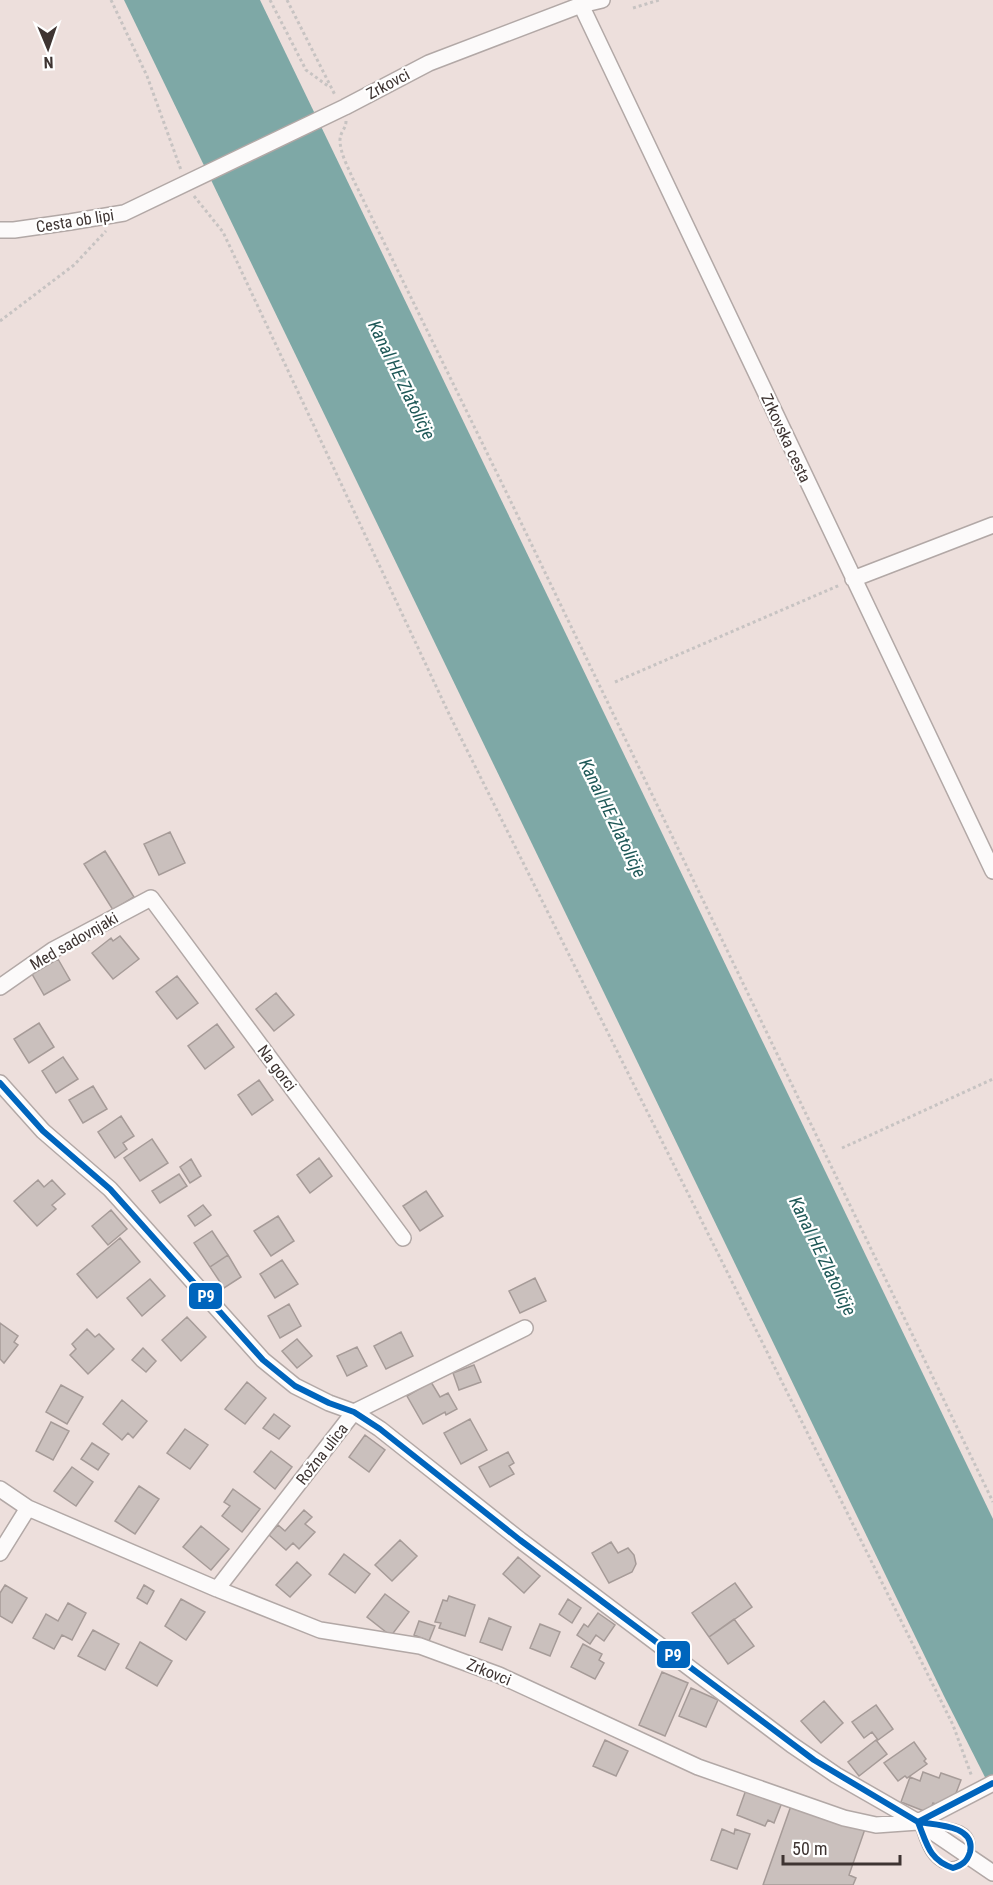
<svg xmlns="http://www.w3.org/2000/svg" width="993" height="1885" font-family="'Roboto Condensed',sans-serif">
<rect width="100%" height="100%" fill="#eddfdc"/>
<!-- water -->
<path fill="#7ea8a6" d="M 124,0 L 260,0 L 993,1519 L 993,1793 L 944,1696 Z"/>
<!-- building -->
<path fill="#cac0bd" stroke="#a69b98" stroke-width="1.5" d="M 170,832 L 185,863 L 159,875 L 144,844 Z
M 105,851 L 134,897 L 113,910 L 84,864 Z
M 120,936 L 139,959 L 113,979 L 92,953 L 111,938 L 113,941 Z
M 58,959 L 70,980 L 44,995 L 32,974 Z
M 177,976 L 198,1003 L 177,1019 L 156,992 Z
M 276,993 L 294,1015 L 274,1031 L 256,1009 Z
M 39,1023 L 54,1047 L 29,1063 L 14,1039 Z
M 217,1024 L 234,1047 L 205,1069 L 188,1046 Z
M 63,1057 L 78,1079 L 56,1093 L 42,1071 Z
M 259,1080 L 273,1100 L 252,1115 L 238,1095 Z
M 93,1086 L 107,1109 L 83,1123 L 69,1100 Z
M 121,1116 L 134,1136 L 123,1143 L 127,1149 L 115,1158 L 98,1132 Z
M 152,1139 L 168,1163 L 140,1181 L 124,1158 Z
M 319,1158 L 332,1176 L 310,1193 L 297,1175 Z
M 191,1159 L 201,1176 L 190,1183 L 180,1167 Z
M 179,1174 L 187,1186 L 160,1203 L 152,1191 Z
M 38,1180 L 44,1187 L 52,1180 L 65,1194 L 52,1205 L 56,1209 L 37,1226 L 14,1201 Z
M 426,1191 L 443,1216 L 420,1231 L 403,1206 Z
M 203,1205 L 211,1215 L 195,1226 L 188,1216 Z
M 111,1210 L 127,1229 L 108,1245 L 92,1226 Z
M 278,1216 L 294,1241 L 271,1256 L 254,1231 Z
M 212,1231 L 228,1255 L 210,1267 L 194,1243 Z
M 120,1238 L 140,1262 L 97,1298 L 77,1274 Z
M 228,1255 L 241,1277 L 224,1288 L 210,1267 Z
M 282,1260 L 298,1284 L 275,1298 L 260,1274 Z
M 535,1278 L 546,1301 L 520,1313 L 509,1291 Z
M 150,1279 L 165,1296 L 142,1316 L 127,1298 Z
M 289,1304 L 301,1326 L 280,1338 L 268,1316 Z
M 187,1317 L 206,1337 L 181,1361 L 162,1340 Z
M 0,1323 L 18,1336 L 14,1342 L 18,1345 L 4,1363 L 0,1359 Z
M 87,1329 L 95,1337 L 99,1334 L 114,1349 L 88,1374 L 70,1355 L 76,1349 L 72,1344 Z
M 401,1332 L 413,1356 L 386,1369 L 374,1346 Z
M 297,1339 L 312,1356 L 297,1368 L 282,1351 Z
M 357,1347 L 367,1366 L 347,1376 L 337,1356 Z
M 143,1348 L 156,1361 L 146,1372 L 132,1360 Z
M 474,1365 L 481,1382 L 459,1390 L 453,1373 Z
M 247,1382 L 266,1398 L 245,1424 L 225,1409 Z
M 431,1382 L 440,1397 L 448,1393 L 457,1409 L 446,1415 L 445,1412 L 423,1424 L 407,1396 Z
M 61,1385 L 83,1397 L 67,1424 L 46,1412 Z
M 122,1400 L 147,1421 L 133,1438 L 128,1433 L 122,1440 L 103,1424 Z
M 274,1414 L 290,1426 L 279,1439 L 263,1428 Z
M 470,1419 L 487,1450 L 461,1464 L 444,1433 Z
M 51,1422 L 69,1431 L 53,1460 L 36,1451 Z
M 185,1429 L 208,1445 L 190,1469 L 167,1453 Z
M 365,1435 L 385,1450 L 369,1472 L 349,1457 Z
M 92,1443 L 109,1454 L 98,1470 L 81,1459 Z
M 271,1451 L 292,1467 L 275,1489 L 254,1472 Z
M 508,1452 L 514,1463 L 509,1466 L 514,1474 L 490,1487 L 479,1467 Z
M 72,1467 L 93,1482 L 76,1506 L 54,1491 Z
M 139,1486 L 159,1499 L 135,1534 L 115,1521 Z
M 233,1489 L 260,1509 L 242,1532 L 222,1516 L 230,1506 L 224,1502 Z
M 304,1510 L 312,1517 L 305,1524 L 315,1532 L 299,1549 L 293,1543 L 286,1550 L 269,1535 L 278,1525 L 285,1531 Z
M 201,1526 L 229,1549 L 211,1570 L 183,1547 Z
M 400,1540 L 417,1556 L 392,1581 L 375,1565 Z
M 611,1542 L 618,1553 L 628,1548 L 634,1555 L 636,1564 L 632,1572 L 609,1583 L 592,1553 Z
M 344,1554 L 370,1574 L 355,1593 L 329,1574 Z
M 518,1557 L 540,1576 L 524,1593 L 503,1574 Z
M 297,1562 L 311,1575 L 290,1597 L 276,1585 Z
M 735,1583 L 752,1607 L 709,1637 L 692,1613 Z
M 5,1585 L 27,1598 L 12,1623 L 0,1616 L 0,1593 Z
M 144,1585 L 154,1591 L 147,1604 L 137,1598 Z
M 385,1594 L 409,1612 L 391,1636 L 367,1617 Z
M 449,1596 L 475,1605 L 465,1636 L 439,1628 L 441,1623 L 435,1622 L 443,1600 L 447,1601 Z
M 181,1599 L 205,1612 L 186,1640 L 165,1626 Z
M 568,1599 L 581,1608 L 572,1623 L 559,1614 Z
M 68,1603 L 86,1613 L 72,1640 L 62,1635 L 54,1649 L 33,1638 L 46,1614 L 58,1621 Z
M 598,1613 L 615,1625 L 604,1641 L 596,1635 L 590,1644 L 577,1635 L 584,1624 L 588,1627 Z
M 489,1618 L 511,1627 L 502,1650 L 480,1642 Z
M 734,1619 L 754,1646 L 728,1664 L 709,1637 Z
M 419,1621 L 435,1626 L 429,1641 L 414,1635 Z
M 540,1624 L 560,1632 L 550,1656 L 530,1648 Z
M 93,1630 L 119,1644 L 105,1670 L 78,1656 Z
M 140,1642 L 172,1661 L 157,1686 L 126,1668 Z
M 583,1644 L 602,1654 L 599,1660 L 604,1663 L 595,1679 L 571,1667 Z
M 662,1672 L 688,1683 L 665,1736 L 639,1725 Z
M 691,1688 L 718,1700 L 706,1727 L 679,1716 Z
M 824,1701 L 843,1723 L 821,1743 L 801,1721 Z
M 876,1705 L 893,1729 L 878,1740 L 872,1732 L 864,1738 L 852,1722 Z
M 605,1740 L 628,1751 L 616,1776 L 593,1766 Z
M 876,1740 L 887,1754 L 859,1776 L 848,1762 Z
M 914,1742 L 926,1759 L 924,1761 L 927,1764 L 907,1778 L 905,1776 L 898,1781 L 884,1763 Z
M 923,1772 L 939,1778 L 941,1773 L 961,1780 L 953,1801 L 944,1807 L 933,1803 L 929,1813 L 901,1802 L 910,1777 L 920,1781 Z
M 747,1787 L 783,1800 L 774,1823 L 768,1820 L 765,1826 L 737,1815 Z
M 792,1803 L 865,1829 L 849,1875 L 856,1878 L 853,1885 L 763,1885 Z
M 722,1829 L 734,1834 L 735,1829 L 750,1834 L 737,1869 L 711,1860 Z"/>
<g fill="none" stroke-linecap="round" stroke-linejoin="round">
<!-- service casing -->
<g stroke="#b2a8a6" stroke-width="10">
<path id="service" d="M 918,1822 C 931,1824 948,1825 960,1830 C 987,1843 958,1885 933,1856 C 925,1847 922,1833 918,1822 Z"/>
</g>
<!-- minor casing -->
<g stroke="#b2a8a6" stroke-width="18">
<path id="minor" d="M 581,5 L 993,871
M 0,230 L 14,230 L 70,222 L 124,213 L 345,107 L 429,63 L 581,5 L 602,0
M 853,579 L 993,525
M 0,987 L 53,950 L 151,898 L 403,1238
M 0,1083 L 43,1131 L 110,1189 L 263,1360 L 295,1386 L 329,1403 L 354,1412 L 380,1429 L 520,1540 L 792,1745 L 836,1775 L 918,1822 L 993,1873
M 0,1489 L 28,1508 L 217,1589 L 320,1630 L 420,1646 L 499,1675 L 698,1767 L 844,1818 L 876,1825 L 918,1822 L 993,1783
M 0,1553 L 28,1508
M 217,1589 L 354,1412 L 525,1328"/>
</g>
<!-- path -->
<path stroke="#c7c3c2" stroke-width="3" stroke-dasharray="3 3" stroke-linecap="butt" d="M 111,0 L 147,76 L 181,170
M 270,0 L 306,70 L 328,86
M 287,0 L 335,95
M 633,8 L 659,0
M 346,121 C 346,129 340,132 340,140 C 340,153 348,167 353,179 L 513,506 L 993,1502
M 194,196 L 223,232 L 450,716 L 953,1725 L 972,1777
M 0,321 L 74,265 L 106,231
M 615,682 L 840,585
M 842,1148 L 993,1079"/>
<!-- service -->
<use href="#service" stroke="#fcfafa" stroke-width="8"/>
<!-- minor -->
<use href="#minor" stroke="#fcfafa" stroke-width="15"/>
<!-- bus-1 casing -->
<g stroke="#fff" stroke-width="10">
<path id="bus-1" d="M 0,1083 L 43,1131 L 110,1189 L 263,1360 L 295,1386 L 329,1403 L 354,1412 L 380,1429 L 520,1540 L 814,1760 L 918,1822
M 918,1822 C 936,1825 976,1825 970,1852 C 967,1862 962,1865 953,1868 C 929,1860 927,1844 918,1822 Z
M 918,1822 L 993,1783"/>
</g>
<!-- bus-1 -->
<use href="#bus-1" stroke="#0065bd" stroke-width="6"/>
</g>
<g text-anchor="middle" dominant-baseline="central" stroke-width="4.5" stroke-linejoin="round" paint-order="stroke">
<!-- street labels -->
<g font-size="16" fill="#3e3432" stroke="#fff">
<text transform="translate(388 84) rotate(-28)">Zrkovci</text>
<text transform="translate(75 221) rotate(-9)">Cesta ob lipi</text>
<text transform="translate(786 438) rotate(65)">Zrkovska cesta</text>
<text transform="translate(74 941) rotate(-30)">Med sadovnjaki</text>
<text transform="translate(277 1068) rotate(53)">Na gorci</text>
<text transform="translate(322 1454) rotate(-52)">Rožna ulica</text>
<text transform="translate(489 1672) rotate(22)">Zrkovci</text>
</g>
<!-- water labels -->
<g font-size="18" font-style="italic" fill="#1e5857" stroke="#fff">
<text transform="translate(402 380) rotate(64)">Kanal HE Zlatoličje</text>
<text transform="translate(613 818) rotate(64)">Kanal HE Zlatoličje</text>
<text transform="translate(823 1256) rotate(64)">Kanal HE Zlatoličje</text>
</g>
</g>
<g stroke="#fff" stroke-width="2">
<rect x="188" y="1282" width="35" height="28" rx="6" fill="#0065bd"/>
<rect x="656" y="1640" width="35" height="29" rx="6" fill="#0065bd"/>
</g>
<g font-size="16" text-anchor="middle" font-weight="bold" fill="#fff">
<text x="206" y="1302">P9</text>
<text x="673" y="1661">P9</text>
</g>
<!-- north arrow -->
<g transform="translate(48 48) rotate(178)" stroke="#ffffff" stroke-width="4.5" paint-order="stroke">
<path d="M0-4.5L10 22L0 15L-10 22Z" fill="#3e3432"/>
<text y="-9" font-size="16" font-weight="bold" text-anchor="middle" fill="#3e3432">N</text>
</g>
<!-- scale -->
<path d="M783 1855v9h117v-9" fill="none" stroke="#3e3432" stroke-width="3"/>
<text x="792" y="1855" font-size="18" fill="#3e3432" stroke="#ffffff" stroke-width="4.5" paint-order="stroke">50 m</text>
</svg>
